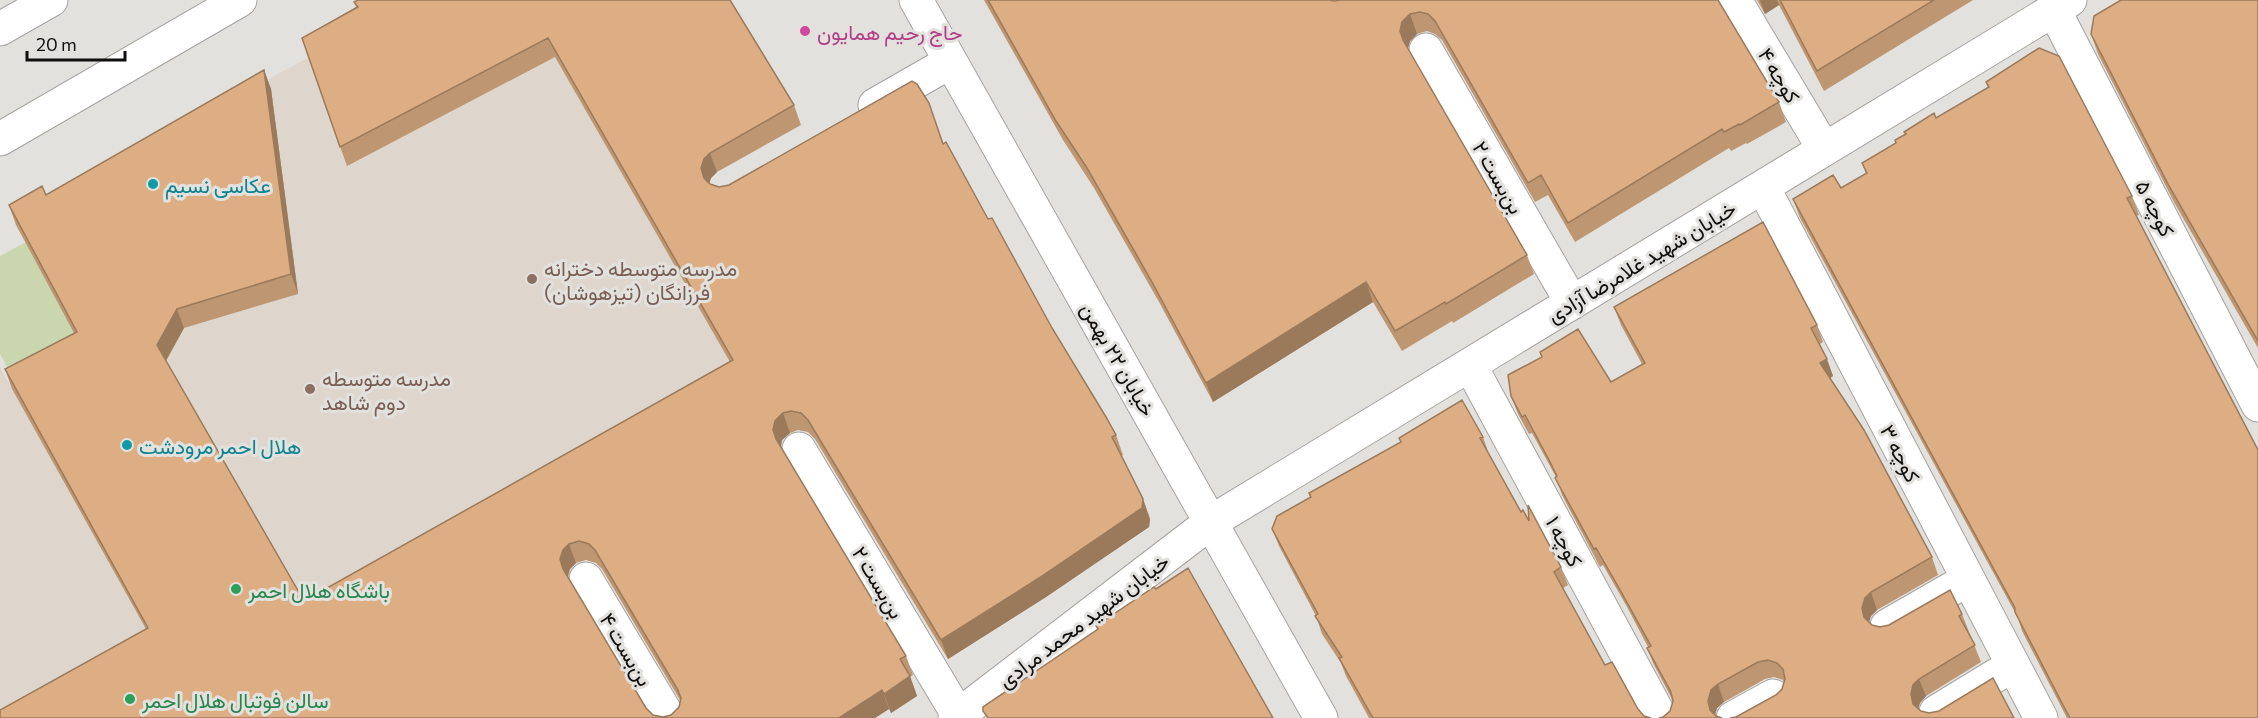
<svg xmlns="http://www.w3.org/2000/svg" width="2258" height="718" font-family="Commissioner,Vazirmatn,sans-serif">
<rect width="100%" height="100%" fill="#e3e1de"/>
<!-- built -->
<path fill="#ded5cd" d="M 556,56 L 655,232 L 741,379 L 312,620 L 164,364 L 183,328 L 298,294 L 269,79 L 309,57 Z
M 0,367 L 156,647 L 0,718 Z"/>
<!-- green -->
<path fill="#c9d6ae" d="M 26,242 L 84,351 L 17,386 L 0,354 L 0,256 Z"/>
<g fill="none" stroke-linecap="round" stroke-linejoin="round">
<!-- minor casing -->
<g stroke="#a5a2a0" stroke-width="35">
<path id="minor" d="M 916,0 L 1321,718
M 1735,0 L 1824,149
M 2054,10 L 2258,405
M 1426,50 L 1572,303
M 875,105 L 950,62
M 1763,187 L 2041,718
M 1470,365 L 1661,718
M 799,449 L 960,718
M 586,579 L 669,718
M 1887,626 L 1967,580
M 1936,712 L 2013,665
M 955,718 L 1211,522 L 2070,0
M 1733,718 L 1773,696"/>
</g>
<!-- major casing -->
<g stroke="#a5a2a0" stroke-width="35">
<path id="major" d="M 0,29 L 51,0
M 0,139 L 240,0"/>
</g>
<!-- minor -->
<use href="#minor" stroke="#fff" stroke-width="33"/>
<!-- major -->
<use href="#major" stroke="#fff" stroke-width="33"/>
</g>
<!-- wall -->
<path fill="#be9671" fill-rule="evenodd" d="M 730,0 L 794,105 L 801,125 L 717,172 L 711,178 L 709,184 L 719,187 L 943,144 L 1116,435 L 1123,455 L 1121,456 L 1143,499 L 1150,519 L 1149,527 L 1046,597 L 948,659 L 815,439 L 808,432 L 798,430 L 790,433 L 782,440 L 781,448 L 906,656 L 913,675 L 910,677 L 917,696 L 891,713 L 889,709 L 875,718 L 0,718 L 146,629 L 12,389 L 5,369 L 74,333 L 16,225 L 9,205 L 46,195 L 264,70 L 271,89 L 298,294 L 184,328 L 166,361 L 304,601 L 730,362 L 555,57 L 347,166 L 302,38 L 356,7 L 354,2 ZM 586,560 L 596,563 L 602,569 L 680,700 L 679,707 L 671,715 L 663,717 L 653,715 L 646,708 L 568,577 L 570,569 L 576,563 Z
M 984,0 L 1330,0 L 1334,1 L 1718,0 L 1779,102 L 1786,122 L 1747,144 L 1746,143 L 1731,151 L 1729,148 L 1575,242 L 1548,195 L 1535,202 L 1442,40 L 1435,34 L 1427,31 L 1417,34 L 1410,41 L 1408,49 L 1527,255 L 1534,274 L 1453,323 L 1452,321 L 1402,351 L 1373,302 L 1213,402 L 1159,302 L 1094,188 L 1063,140 Z
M 1757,0 L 1973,0 L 1824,91 L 1779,5 L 1765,14 Z
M 2258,0 L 2258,348 L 2175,204 L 2098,54 L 2091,34 Z
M 1986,82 L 2132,196 L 2139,215 L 2136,216 L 2258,718 L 2067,718 L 2022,631 L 2018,618 L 1800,218 L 1793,199 L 1841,188 L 1866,174 L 1862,163 L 1896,143 L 1895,140 L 1905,134 L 1904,132 L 1936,118 L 1988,88 Z
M 1614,307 L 1817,325 L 1823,342 L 1820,344 L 1833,376 L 1830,378 L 1932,557 L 1938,575 L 1877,610 L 1871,616 L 1869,622 L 1872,625 L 1880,627 L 1962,614 L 1981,662 L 1926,696 L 1920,703 L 1918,708 L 1921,711 L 1929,713 L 2014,718 L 1736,717 L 1776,695 L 1782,689 L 1784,682 L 1783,680 L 1774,677 L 1765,679 L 1724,702 L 1717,708 L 1715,715 L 1663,717 L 1670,711 L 1673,701 L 1654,665 L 1647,648 L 1648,647 L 1626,605 L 1603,565 L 1600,567 L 1562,495 L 1556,477 L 1532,433 L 1529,434 L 1518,414 L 1511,396 L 1542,358 L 1540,352 L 1611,382 L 1642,364 L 1621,325 Z
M 1483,437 L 1489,454 L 1521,512 L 1529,521 L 1561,567 L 1568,585 L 1563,588 L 1605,665 L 1638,709 L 1644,716 L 1651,718 L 1369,718 L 1346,676 L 1341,663 L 1322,634 L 1316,616 L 1279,546 L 1272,529 L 1310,497 L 1309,493 L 1401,442 L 1399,438 Z"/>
<!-- shaded-wall -->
<path fill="#9b7a5c" d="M 1760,0 L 1777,0 L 1779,5 L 1765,14 Z
M 1410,14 L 1417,34 L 1410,41 L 1407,51 L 1400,31 L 1402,22 Z
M 264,70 L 271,89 L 298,294 L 291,274 Z
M 710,153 L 717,172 L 711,178 L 708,187 L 704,178 L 701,168 L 704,159 Z
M 1366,282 L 1373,302 L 1213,402 L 1206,383 Z
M 177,309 L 184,328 L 164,364 L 157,345 Z
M 1827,359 L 1833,376 L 1826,381 L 1820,363 Z
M 783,413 L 790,433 L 782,440 L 780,450 L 783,459 L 773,430 L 775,421 Z
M 1143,499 L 1150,519 L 1149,527 L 1046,597 L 948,659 L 941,640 Z
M 569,544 L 576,563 L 570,569 L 567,579 L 563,569 L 560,559 L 563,550 Z
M 1871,592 L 1877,610 L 1871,616 L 1868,625 L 1864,617 L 1862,608 L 1865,598 Z
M 910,676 L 917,696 L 891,713 L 884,694 Z
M 1919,679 L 1926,696 L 1920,703 L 1917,712 L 1913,704 L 1911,694 L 1913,685 Z
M 1718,684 L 1724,702 L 1717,708 L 1714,718 L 1713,718 L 1708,701 L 1711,690 Z
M 882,690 L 889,709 L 875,718 L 839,718 Z"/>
<!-- building -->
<path fill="#ddae83" stroke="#9b7a5c" stroke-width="1.5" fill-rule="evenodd" d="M 358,0 L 730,0 L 794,105 L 710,153 L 704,159 L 701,168 L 704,178 L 710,184 L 719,187 L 729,185 L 912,81 L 917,84 L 929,103 L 943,144 L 946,142 L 988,219 L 992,218 L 1052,328 L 1106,417 L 1116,435 L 1112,437 L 1143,499 L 1142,508 L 1039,578 L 941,640 L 808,420 L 801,413 L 791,411 L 783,413 L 775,421 L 773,430 L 776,439 L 906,656 L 900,659 L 910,676 L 884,694 L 882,690 L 839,718 L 0,718 L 0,710 L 148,628 L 5,369 L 77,332 L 9,205 L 42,186 L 46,195 L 264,70 L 291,274 L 177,309 L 157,345 L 304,601 L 733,360 L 548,38 L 340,147 L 302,38 L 358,7 L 354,2 ZM 579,541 L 589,544 L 595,550 L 678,690 L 681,698 L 679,707 L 671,715 L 663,717 L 653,715 L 646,708 L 563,569 L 560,559 L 563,550 L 569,544 Z
M 988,0 L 1330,0 L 1334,1 L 1341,0 L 1718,0 L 1779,102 L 1740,125 L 1739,124 L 1724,132 L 1722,129 L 1568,223 L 1541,175 L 1528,183 L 1435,21 L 1428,14 L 1420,12 L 1410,14 L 1402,22 L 1400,31 L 1403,40 L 1527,255 L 1446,304 L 1445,302 L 1395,331 L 1366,282 L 1206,383 L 1152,282 L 1087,168 L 1056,121 Z
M 1780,0 L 1934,0 L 1817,71 Z
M 2121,0 L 2258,0 L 2258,341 L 2168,184 L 2091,34 L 2094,16 Z
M 2039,48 L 2059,56 L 2132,196 L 2127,198 L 2258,450 L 2258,718 L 2070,718 L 2062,703 L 2015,612 L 2015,608 L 1793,199 L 1833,175 L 1841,188 L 1867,173 L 1862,163 L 1896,143 L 1895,140 L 1906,134 L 1904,132 L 1934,113 L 1936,118 L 1989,87 L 1986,82 Z
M 1763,222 L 1817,325 L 1811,328 L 1827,359 L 1820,363 L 1864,430 L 1932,557 L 1871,592 L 1865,598 L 1862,608 L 1864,617 L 1872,625 L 1880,627 L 1889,625 L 1950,590 L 1962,614 L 1959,616 L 1975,645 L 1919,679 L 1913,685 L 1911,694 L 1913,704 L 1921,711 L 1929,713 L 1939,711 L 1993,678 L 2014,718 L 1730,718 L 1736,717 L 1776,695 L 1782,689 L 1785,679 L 1783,669 L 1777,663 L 1768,660 L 1758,662 L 1718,684 L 1711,690 L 1708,701 L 1710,710 L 1716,716 L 1722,718 L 1659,718 L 1663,717 L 1670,711 L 1673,701 L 1671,692 L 1647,648 L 1651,646 L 1619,588 L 1596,548 L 1594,549 L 1555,478 L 1557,476 L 1549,460 L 1525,415 L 1522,417 L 1511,396 L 1508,375 L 1542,357 L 1540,352 L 1578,329 L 1611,382 L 1645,363 L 1614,307 Z
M 1462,400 L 1483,437 L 1480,438 L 1521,512 L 1523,510 L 1529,521 L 1528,505 L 1561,567 L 1554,572 L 1605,665 L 1612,662 L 1638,709 L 1644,716 L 1651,718 L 1373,718 L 1339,658 L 1342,657 L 1315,616 L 1318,614 L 1272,529 L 1277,516 L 1311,497 L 1309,493 L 1401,442 L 1399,438 Z
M 1188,568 L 1273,718 L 988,718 L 983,711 L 983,707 L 1098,629 L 1096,626 L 1154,587 L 1156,589 Z"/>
<!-- markers -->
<circle fill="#d1479c" stroke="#e3e1de" stroke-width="2" cx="805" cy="31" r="6"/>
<g fill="#0f9aa8" stroke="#e3e1de" stroke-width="2">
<circle cx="153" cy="184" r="6"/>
<circle cx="127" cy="445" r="6"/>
</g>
<g fill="#8d6e63" stroke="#e3e1de" stroke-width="2">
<circle cx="532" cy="279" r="6"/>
<circle cx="310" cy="389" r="6"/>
</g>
<g fill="#2e9e5b" stroke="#e3e1de" stroke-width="2">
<circle cx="236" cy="589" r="6"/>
<circle cx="130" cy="699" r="6"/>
</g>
<g text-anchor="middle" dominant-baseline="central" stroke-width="6" stroke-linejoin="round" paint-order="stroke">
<!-- hotel labels -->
<g font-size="21" fill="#b23c85" stroke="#e3e1de" text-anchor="start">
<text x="817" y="31">حاج رحیم همایون</text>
</g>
<!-- street labels -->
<g font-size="21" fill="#100f0e" stroke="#e3e1de">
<text transform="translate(1780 75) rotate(59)">کوچه ۴</text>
<text transform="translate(1499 177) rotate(60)">بن‌بست ۲</text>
<text transform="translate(2156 208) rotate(63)">کوچه ۵</text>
<text transform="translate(1641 261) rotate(-31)">خیابان شهید غلامرضا آزادی</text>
<text transform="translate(1119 359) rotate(60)">خیابان ۲۲ بهمن</text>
<text transform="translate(1901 453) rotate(63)">کوچه ۳</text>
<text transform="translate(1565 541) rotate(62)">کوچه ۱</text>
<text transform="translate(879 582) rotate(59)">بن‌بست ۲</text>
<text transform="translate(1083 620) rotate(-37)">خیابان شهید محمد مرادی</text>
<text transform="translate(627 649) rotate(59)">بن‌بست ۴</text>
</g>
<!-- culture labels -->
<g font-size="21" fill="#0d838f" stroke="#e3e1de" text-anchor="start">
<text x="165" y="184">عکاسی نسیم</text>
<text x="139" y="445">هلال احمر مرودشت</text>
</g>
<!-- education labels -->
<g font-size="21" fill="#785e54" stroke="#e3e1de" text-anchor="start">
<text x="544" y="267">مدرسه متوسطه دخترانه<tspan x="544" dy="24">فرزانگان (تیزهوشان)</tspan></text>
<text x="322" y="377">مدرسه متوسطه<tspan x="322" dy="24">دوم شاهد</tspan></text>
</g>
<!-- leisure labels -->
<g font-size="21" fill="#27864d" stroke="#e3e1de" text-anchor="start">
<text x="248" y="589">باشگاه هلال احمر</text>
<text x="142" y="699">سالن فوتبال هلال احمر</text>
</g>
</g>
<!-- scale -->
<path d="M27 51v9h98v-9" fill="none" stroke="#100f0e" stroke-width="3"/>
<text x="36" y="51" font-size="18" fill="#100f0e" stroke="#e3e1de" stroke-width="4.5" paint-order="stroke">20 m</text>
</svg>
